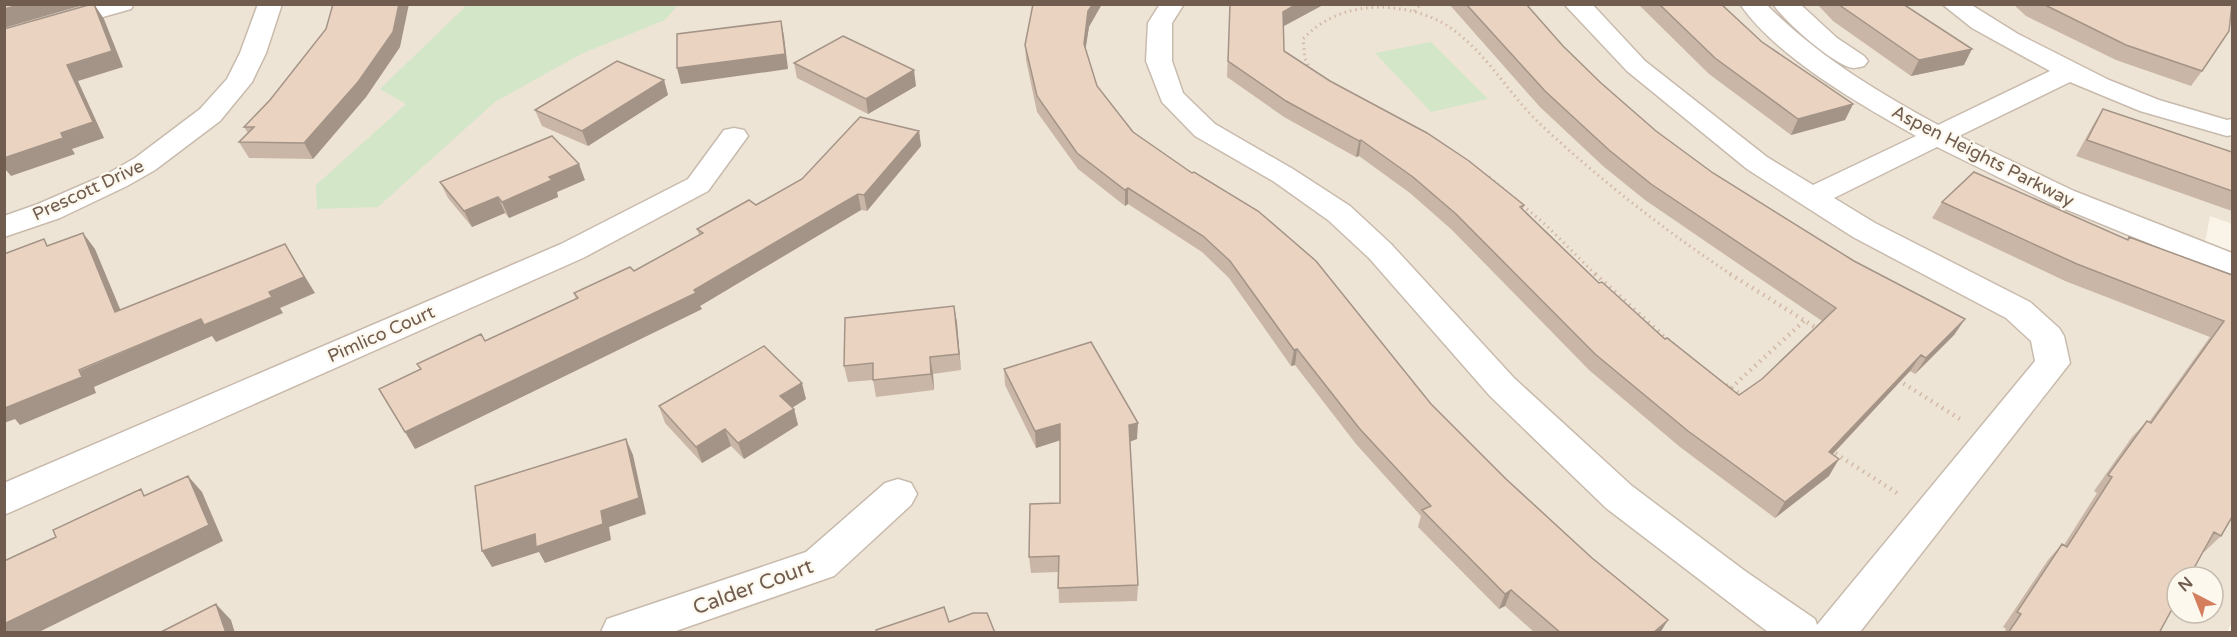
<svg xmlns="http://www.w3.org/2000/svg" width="2237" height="637" font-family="'Varela Round',sans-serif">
<rect width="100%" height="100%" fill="#faf4e8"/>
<!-- residential -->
<path fill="#eee4d5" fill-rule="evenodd" d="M 4,5 L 2232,5 L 2232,224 L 2210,216 L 2201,264 L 2232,276 L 2232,622 L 2227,632 L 5,632 ZM 2177,577 L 2213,577 L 2213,613 L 2177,613 Z"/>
<!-- green -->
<path fill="#d3e6c8" d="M 467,5 L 678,5 L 665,20 L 581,54 L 495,102 L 378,207 L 317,209 L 316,185 L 406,104 L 380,89 Z
M 1431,42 L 1488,99 L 1431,112 L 1375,53 Z"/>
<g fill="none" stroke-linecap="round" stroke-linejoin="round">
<!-- minor casing -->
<g stroke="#c8bbad" stroke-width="3">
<path id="minor" d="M 94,4 L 134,4 L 131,9 L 4,45 L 4,30 Z
M 258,4 L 282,4 L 266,53 L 252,82 L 220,121 L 155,170 L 127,186 L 60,218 L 4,237 L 4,216 L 38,204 L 107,174 L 135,158 L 200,109 L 227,79 L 240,53 Z
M 1160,4 L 1184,4 L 1172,23 L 1172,61 L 1183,93 L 1215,124 L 1293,169 L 1350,206 L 1391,244 L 1514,378 L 1632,486 L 1745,571 L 1815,619 L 1817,625 L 2035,361 L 2031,341 L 2006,318 L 1853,237 L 1747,169 L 1627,71 L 1564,4 L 1592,4 L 1645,61 L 1767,157 L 1813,185 L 1916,136 C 1861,105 1776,57 1740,4 L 1766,4 C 1816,55 1876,91 1938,125 L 2050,71 L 1972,28 L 1942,4 L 1970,4 L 2018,34 L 2109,80 L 2159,100 L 2227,120 L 2232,119 L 2232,135 L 2227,136 L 2140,111 L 2070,82 L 1959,136 L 2074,191 L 2232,253 L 2232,274 L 2165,250 L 2053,204 L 1937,147 L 1834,198 L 1875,223 L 2030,302 L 2059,328 L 2064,336 L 2070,363 L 1860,632 L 1768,632 L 1606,508 L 1490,396 L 1369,258 L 1328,220 L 1273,181 L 1195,136 L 1162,102 L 1146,61 L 1148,23 Z
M 1773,4 L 1800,4 L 1837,38 L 1864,56 L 1868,61 L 1864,66 C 1857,68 1852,69 1846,66 C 1827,58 1785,22 1773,4 Z
M 734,128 L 744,130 L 748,136 L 708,191 L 583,258 L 4,515 L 4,483 L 561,244 L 688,179 L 724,130 Z
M 898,479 L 911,483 L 917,494 L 911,505 L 834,576 L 673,632 L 601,632 L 607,619 L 806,552 L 885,483 Z"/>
</g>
<!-- path-far1 -->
<path stroke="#d1b9a6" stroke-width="3" stroke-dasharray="1.5 4" stroke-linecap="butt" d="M 1414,11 L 1421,4
M 1311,70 L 1305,59 L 1303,39 C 1336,3 1389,0 1433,18 C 1478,38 1504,89 1539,123 C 1599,179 1664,230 1732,275
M 1489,177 L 1546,225 L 1596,275"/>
<!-- path -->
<path stroke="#d1b9a6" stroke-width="4.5" stroke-dasharray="1.5 5" stroke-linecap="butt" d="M 1595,274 L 1670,342
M 1730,274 L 1818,329
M 1898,380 L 1960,419
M 1726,385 L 1745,397
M 1731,388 L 1804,321
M 1830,450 L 1897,493"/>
<!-- minor -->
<use href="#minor" fill="#fff" fill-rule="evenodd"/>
</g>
<!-- wall -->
<path fill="#c9b6a6" d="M 1230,4 L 1321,6 L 1284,26 L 1284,51 L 1524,205 L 1523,209 L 1599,283 L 1665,339 L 1739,395 L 1762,379 L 1822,321 L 1645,200 L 1603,166 L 1540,107 L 1449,4 L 1526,4 L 1563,46 L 1601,83 L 1656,131 L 1713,173 L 1854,261 L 1965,319 L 1954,335 L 1915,374 L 1910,371 L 1832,454 L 1829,476 L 1775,518 L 1680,447 L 1589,370 L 1452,230 L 1410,193 L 1359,156 L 1356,157 L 1284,117 L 1227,77 Z
M 1638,4 L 1721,4 L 1762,42 L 1853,104 L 1845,120 L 1791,135 L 1709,74 Z
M 1817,4 L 1903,4 L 1964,65 L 1911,76 L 1833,21 Z
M 2013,4 L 2232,4 L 2202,71 L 2191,86 L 2116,60 L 2026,16 Z
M 1089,27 L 1085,49 L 1097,86 L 1133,132 L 1431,404 L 1660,633 L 1535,633 L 1505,606 L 1499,609 L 1418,527 L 1421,516 L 1356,444 L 1295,365 L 1291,366 L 1229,278 L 1202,252 L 1128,204 L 1125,206 L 1078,169 L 1037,112 L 1026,60 L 1025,45 Z
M 400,47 L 366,97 L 313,159 L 249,158 L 239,142 L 248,133 L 244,127 Z
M 794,63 L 916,86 L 868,114 L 797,78 Z
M 664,80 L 668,95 L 588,146 L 542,126 L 535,110 Z
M 2103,109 L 2232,152 L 2232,211 L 2076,156 L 2093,125 Z
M 919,131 L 921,146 L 867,211 L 861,210 L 700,306 L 702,309 L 415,449 L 485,341 L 576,299 L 574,293 L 634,271 L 699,235 L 697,229 L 756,205 Z
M 585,180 L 557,192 L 558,197 L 509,218 L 505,213 L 472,227 L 448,198 L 440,182 Z
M 1942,202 L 2127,240 L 2129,237 L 2232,275 L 2221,536 L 2204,552 L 2203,551 L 2159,633 L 2004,633 L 2006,629 L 2003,627 L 2048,560 L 2062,544 L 2064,545 L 2097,493 L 2094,491 L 2132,437 L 2147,421 L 2149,422 L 2210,337 L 2065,281 L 1932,218 Z
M 954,306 L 961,370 L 933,374 L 934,390 L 876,397 L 873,380 L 848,382 L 844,366 Z
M 1004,369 L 1137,439 L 1130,441 L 1138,585 L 1137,601 L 1059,603 L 1058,572 L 1031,573 L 1029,557 L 1060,503 L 1060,440 L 1036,448 L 1005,385 Z
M 806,399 L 792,408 L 794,409 L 798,425 L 744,459 L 731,446 L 702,463 L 665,423 L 659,406 Z"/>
<!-- shaded-wall -->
<path fill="#a49487" d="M 23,4 L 87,4 L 4,28 L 4,9 Z
M 94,4 L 104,19 L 123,67 L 78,81 L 104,138 L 72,149 L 75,154 L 11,176 L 6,170 L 4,171 L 4,158 L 61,133 L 67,65 Z
M 399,4 L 409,4 L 400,47 L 366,97 L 313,159 L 304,143 Z
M 1093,4 L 1102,4 L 1089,27 L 1084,59 L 1084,44 L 1088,11 Z
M 1297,4 L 1321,4 L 1321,6 L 1282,27 L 1283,12 Z
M 781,21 L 784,36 L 788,69 L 681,84 L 677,68 Z
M 1972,49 L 1964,65 L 1911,76 L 1919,60 Z
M 914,70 L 916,86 L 868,114 L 866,99 Z
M 664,80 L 668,95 L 588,146 L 582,131 Z
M 1853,104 L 1845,120 L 1791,135 L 1798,119 Z
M 919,131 L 921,146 L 867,211 L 864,195 Z
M 1361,140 L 1359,156 L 1356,157 L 1359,141 Z
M 579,164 L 585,180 L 557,192 L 558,197 L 509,218 L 502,202 L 549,177 Z
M 1128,188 L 1128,204 L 1125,206 L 1125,190 Z
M 858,194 L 861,210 L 700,306 L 702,309 L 415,449 L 405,432 L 694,290 Z
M 498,197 L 505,213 L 472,227 L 464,211 Z
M 83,233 L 95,249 L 128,328 L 115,312 Z
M 285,244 L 315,293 L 280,308 L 283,313 L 216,342 L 212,336 L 94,387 L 96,393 L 20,425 L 15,419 L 4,423 L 4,403 L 201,319 L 269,292 Z
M 954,306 L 957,322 L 961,370 L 959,354 Z
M 1965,319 L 1954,335 L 1915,374 L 1926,358 Z
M 1297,349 L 1295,365 L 1291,366 L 1294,350 Z
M 1921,355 L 1910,371 L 1819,469 L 1829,452 Z
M 930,357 L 933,374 L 934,390 L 931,374 Z
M 802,383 L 806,399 L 785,412 L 780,396 Z
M 794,409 L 798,425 L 744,459 L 738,443 Z
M 1138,423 L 1137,439 L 1129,442 L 1129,425 Z
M 1060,424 L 1061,440 L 1036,448 L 1035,431 Z
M 725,429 L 731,446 L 702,463 L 696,447 Z
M 626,439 L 633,455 L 646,514 L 609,527 L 611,540 L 545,563 L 539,552 L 492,567 L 482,551 L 535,534 L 601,511 Z
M 1839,459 L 1829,476 L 1775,518 L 1785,502 Z
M 188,476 L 202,492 L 223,541 L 37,633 L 4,633 L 4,624 Z
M 1511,590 L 1505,606 L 1499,609 L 1505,594 Z
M 216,604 L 231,620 L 235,633 L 226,633 Z
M 1668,620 L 1660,633 L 1653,633 Z"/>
<!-- building -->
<path fill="#ead4c1" stroke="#a49487" stroke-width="1.5" d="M 4,4 L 23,4 L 4,9 Z
M 92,4 L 94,4 L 112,51 L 67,65 L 93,122 L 61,133 L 63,138 L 4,158 L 4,29 Z
M 333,4 L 399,4 L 393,32 L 358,82 L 304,143 L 239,142 L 254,127 L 244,127 L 270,100 L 326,29 Z
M 1033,4 L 1093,4 L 1088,11 L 1084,44 L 1097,86 L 1133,132 L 1192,173 L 1194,172 L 1258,211 L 1316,261 L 1431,404 L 1506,479 L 1592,558 L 1668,620 L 1653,633 L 1561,633 L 1511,590 L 1505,594 L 1422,510 L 1431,506 L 1359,428 L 1297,349 L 1294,350 L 1230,261 L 1203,236 L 1128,188 L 1125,190 L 1077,153 L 1037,96 L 1025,45 Z
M 1230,4 L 1297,4 L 1283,12 L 1284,51 L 1330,81 L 1427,133 L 1469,161 L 1524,205 L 1520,207 L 1599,283 L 1602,282 L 1665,339 L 1667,338 L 1739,395 L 1762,379 L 1836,308 L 1651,184 L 1609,150 L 1545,91 L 1466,4 L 1526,4 L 1563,46 L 1601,83 L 1656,131 L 1713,173 L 1854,261 L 1965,319 L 1926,358 L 1921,355 L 1829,452 L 1839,459 L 1785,502 L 1688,431 L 1595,354 L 1456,214 L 1413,177 L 1361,140 L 1359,141 L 1286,101 L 1228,61 Z
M 1659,4 L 1721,4 L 1762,42 L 1853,104 L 1798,119 L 1715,58 Z
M 1838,4 L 1903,4 L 1972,49 L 1919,60 Z
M 2043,4 L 2232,4 L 2229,31 L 2202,71 L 2126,45 Z
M 781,21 L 785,54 L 677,68 L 677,34 Z
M 843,36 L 914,70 L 866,99 L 794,63 Z
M 617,61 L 664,80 L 582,131 L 535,110 Z
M 2103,109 L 2232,152 L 2232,191 L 2087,140 Z
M 860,117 L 919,131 L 864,195 L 858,194 L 694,290 L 696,293 L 405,432 L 379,389 L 421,369 L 417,364 L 481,334 L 485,341 L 578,298 L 574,293 L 630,267 L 634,271 L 703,233 L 697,229 L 749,200 L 756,205 L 802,179 Z
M 552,136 L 579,164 L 549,177 L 552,180 L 502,202 L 498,197 L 464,211 L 440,182 Z
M 1974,172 L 2128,240 L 2129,237 L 2232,275 L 2232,517 L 2221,536 L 2214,532 L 2189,577 L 2177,577 L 2177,600 L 2159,633 L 2008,633 L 2021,614 L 2017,612 L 2062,544 L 2067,547 L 2112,477 L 2108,475 L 2147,421 L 2151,423 L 2224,321 L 2077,264 L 1942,202 Z
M 83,233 L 115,312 L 285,244 L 304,277 L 269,292 L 272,297 L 204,325 L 201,319 L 79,370 L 82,377 L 5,408 L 4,254 L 44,239 L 47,246 Z
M 954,306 L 959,354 L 930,357 L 931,374 L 873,380 L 873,363 L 844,366 L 845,318 Z
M 1091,342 L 1138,423 L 1129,425 L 1138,585 L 1058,588 L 1059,556 L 1029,557 L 1030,504 L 1060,503 L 1060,424 L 1035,431 L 1004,369 Z
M 764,346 L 802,383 L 780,396 L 794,409 L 738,443 L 725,429 L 696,447 L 659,406 Z
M 626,439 L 639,498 L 601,511 L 603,524 L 536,547 L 535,534 L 482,551 L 475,486 Z
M 188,476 L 209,525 L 4,624 L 4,561 L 56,537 L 53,530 L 141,489 L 144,496 Z
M 216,604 L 226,633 L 159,633 Z
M 944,607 L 949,622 L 973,613 L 987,613 L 995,633 L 877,633 L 876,630 Z"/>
<g text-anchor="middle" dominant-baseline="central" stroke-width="4.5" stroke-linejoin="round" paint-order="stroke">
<!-- street labels -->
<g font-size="18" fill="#715d4f" stroke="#fdf8ee">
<text transform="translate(1983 156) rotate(27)">Aspen Heights Parkway</text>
<text transform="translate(88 190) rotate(-25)">Prescott Drive</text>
<text transform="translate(381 334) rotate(-24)">Pimlico Court</text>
</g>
<!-- near-street labels -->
<g font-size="21" fill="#715d4f" stroke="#fdf8ee">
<text transform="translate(753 587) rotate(-20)">Calder Court</text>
</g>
</g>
<!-- border -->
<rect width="2237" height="637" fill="none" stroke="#715d4f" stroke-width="12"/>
<!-- north arrow -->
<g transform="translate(2195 595) rotate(318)"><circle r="28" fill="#fdf8ee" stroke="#c5baae" stroke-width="1.5"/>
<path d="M0-4.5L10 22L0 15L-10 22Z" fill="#d57e5d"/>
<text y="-9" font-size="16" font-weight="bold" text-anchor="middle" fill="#715d4f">N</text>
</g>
</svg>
